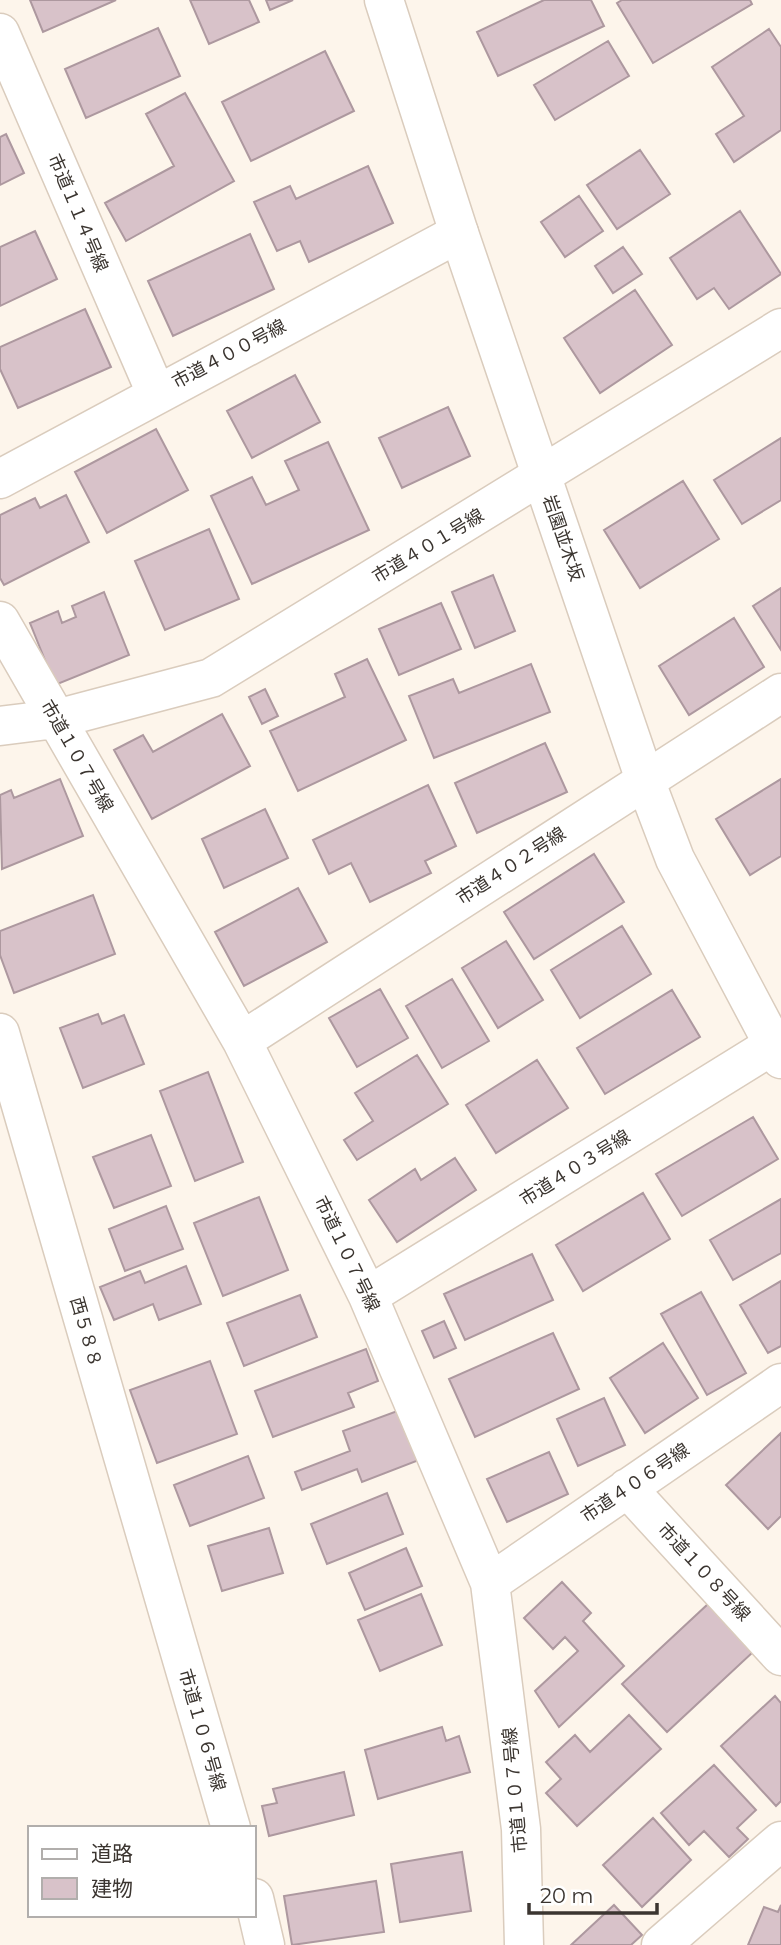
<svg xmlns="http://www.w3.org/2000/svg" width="781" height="1945" font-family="Montserrat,'Noto Sans JP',sans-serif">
<rect width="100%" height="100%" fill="#fdf5eb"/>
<!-- building -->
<path fill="#d8c2c9" stroke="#ad989f" stroke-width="2" d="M 30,0 L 116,0 L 43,32 Z
M 190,0 L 249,0 L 259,22 L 209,44 Z
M 266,0 L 293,0 L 270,10 Z
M 544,0 L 591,0 L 604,26 L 498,76 L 477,32 Z
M 622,0 L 750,0 L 752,4 L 653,63 L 617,3 Z
M 158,28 L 180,76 L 86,118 L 65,69 Z
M 769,29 L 781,47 L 781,130 L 734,162 L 716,134 L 744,116 L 712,67 Z
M 608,41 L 629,76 L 555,120 L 534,85 Z
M 325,51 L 354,111 L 251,161 L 222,102 Z
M 185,93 L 234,181 L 126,241 L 105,203 L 174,166 L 146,114 Z
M 6,134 L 24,173 L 0,185 L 0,137 Z
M 640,150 L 670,194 L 617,229 L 587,185 Z
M 368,166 L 393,223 L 309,262 L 300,241 L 277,251 L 254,202 L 290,186 L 296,199 Z
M 579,196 L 603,231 L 565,257 L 541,222 Z
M 740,211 L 781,274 L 729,309 L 714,288 L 697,299 L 670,258 Z
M 35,231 L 57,279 L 0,306 L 0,247 Z
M 250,234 L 274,289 L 173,336 L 148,281 Z
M 623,247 L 642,274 L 613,293 L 595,266 Z
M 635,290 L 672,345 L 600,393 L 564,338 Z
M 85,309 L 111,367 L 18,408 L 0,369 L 0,347 Z
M 295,375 L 320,422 L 252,458 L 227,411 Z
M 448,407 L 470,456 L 402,488 L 379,438 Z
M 156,429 L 188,490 L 107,533 L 75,472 Z
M 781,438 L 781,500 L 742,524 L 714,480 Z
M 328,442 L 369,530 L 252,584 L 211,496 L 252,477 L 266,505 L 299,490 L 285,461 Z
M 683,481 L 719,539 L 640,588 L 604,530 Z
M 66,495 L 89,542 L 4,585 L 0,578 L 0,515 L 35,498 L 40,508 Z
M 209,529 L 239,599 L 165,630 L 135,561 Z
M 493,575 L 515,631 L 475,648 L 452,592 Z
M 781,588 L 781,650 L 753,606 Z
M 104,592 L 129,655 L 55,685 L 30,623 L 58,611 L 62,623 L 76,617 L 72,606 Z
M 441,603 L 461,649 L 399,675 L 379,629 Z
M 734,618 L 764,667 L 689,715 L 659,666 Z
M 367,659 L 406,740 L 298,791 L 270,731 L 345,697 L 335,674 Z
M 531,664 L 550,712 L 434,758 L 409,696 L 453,679 L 459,693 Z
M 265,689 L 278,716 L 262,724 L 249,697 Z
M 222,714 L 250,766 L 152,819 L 114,750 L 143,735 L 153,752 Z
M 545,743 L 567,792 L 477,833 L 455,783 Z
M 60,779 L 83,836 L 2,869 L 0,795 L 11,790 L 14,798 Z
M 781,779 L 781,856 L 750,875 L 716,819 Z
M 428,785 L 456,846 L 425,861 L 431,873 L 370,902 L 351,863 L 329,874 L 313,840 Z
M 265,809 L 288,858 L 224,888 L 202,839 Z
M 594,854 L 624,902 L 534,959 L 504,912 Z
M 298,888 L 327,942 L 244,986 L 215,932 Z
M 93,895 L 115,954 L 14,993 L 0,955 L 0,931 Z
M 622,926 L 651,974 L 580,1018 L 551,970 Z
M 506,941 L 543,1000 L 498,1028 L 462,968 Z
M 452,979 L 489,1041 L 442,1068 L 406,1006 Z
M 380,989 L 408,1038 L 357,1067 L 329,1018 Z
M 672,990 L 700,1037 L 605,1094 L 577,1048 Z
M 98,1014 L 102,1024 L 124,1015 L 144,1064 L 83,1088 L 60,1028 Z
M 417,1055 L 448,1104 L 357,1160 L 344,1140 L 373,1121 L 355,1093 Z
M 537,1060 L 568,1108 L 496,1153 L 466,1105 Z
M 208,1072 L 243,1162 L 195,1181 L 160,1091 Z
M 753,1117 L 778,1159 L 682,1216 L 656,1174 Z
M 151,1135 L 171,1186 L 114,1208 L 93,1157 Z
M 455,1158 L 476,1190 L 397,1242 L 369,1200 L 415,1169 L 421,1180 Z
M 643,1193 L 670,1239 L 583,1291 L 556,1245 Z
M 259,1197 L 288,1270 L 223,1296 L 194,1223 Z
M 781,1199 L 781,1253 L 733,1280 L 710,1240 Z
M 166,1206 L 183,1249 L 125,1271 L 109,1229 Z
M 532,1254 L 553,1300 L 465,1340 L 444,1294 Z
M 186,1266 L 201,1304 L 159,1320 L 153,1304 L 114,1320 L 100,1287 L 140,1271 L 145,1283 Z
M 781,1281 L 781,1346 L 768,1353 L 740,1305 Z
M 701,1292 L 746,1373 L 707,1395 L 661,1314 Z
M 300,1295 L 317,1337 L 244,1366 L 227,1323 Z
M 444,1321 L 456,1348 L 434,1358 L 422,1331 Z
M 553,1333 L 579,1389 L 475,1437 L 449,1379 Z
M 663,1343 L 698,1398 L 645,1433 L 610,1378 Z
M 366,1349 L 378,1381 L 348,1393 L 354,1407 L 273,1437 L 255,1391 Z
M 210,1361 L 237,1434 L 157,1463 L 130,1390 Z
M 604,1398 L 625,1445 L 578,1466 L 557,1419 Z
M 400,1410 L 419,1460 L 362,1482 L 357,1469 L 302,1490 L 295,1472 L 350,1451 L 343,1431 Z
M 781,1433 L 781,1516 L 768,1529 L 726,1485 Z
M 549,1452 L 568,1494 L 507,1522 L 487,1479 Z
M 248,1456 L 264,1498 L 190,1526 L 174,1485 Z
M 387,1493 L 403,1534 L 327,1564 L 311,1524 Z
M 269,1528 L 283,1573 L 222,1591 L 208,1546 Z
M 406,1548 L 422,1586 L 365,1610 L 349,1573 Z
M 562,1582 L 591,1613 L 583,1621 L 624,1666 L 559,1727 L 535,1691 L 578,1651 L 565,1637 L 553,1649 L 524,1618 Z
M 421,1594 L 442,1645 L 380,1671 L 358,1620 Z
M 708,1604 L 753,1652 L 667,1732 L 622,1684 Z
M 775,1696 L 781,1703 L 781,1801 L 776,1806 L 721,1746 Z
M 629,1715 L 661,1749 L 577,1826 L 546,1793 L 561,1779 L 546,1762 L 575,1735 L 590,1752 Z
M 442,1727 L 446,1741 L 459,1736 L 470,1772 L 378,1799 L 365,1750 Z
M 714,1765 L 756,1810 L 737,1828 L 748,1839 L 729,1857 L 704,1831 L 689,1845 L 661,1813 Z
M 344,1772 L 354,1815 L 269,1836 L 262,1806 L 277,1803 L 273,1789 Z
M 653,1818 L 691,1860 L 642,1907 L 603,1865 Z
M 462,1852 L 471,1911 L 400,1922 L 391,1864 Z
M 376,1881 L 384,1932 L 292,1945 L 284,1896 Z
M 614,1905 L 642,1935 L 631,1945 L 571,1945 Z
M 781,1905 L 781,1945 L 748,1945 L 764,1907 L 778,1912 Z"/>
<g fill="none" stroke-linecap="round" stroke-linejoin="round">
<!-- minor casing -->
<g stroke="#daccbd" stroke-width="41">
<path id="minor" d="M 0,33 L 156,393
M 0,479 L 459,233
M 0,621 L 242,1041 L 368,1296 L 490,1583 L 521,1829 L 524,1945
M 0,726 L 56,719 L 211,678 L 781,328
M 0,1033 L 231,1828
M 242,1041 L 781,693
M 368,1296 L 781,1040
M 627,1488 L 781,1656
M 490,1583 L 781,1383
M 254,1898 L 265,1945
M 661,1945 L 781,1841"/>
</g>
<!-- tertiary casing -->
<g stroke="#daccbd" stroke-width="41">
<path id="tertiary" d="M 384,0 L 459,233 L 645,780 L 675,859 L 781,1059"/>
</g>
<!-- minor -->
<use href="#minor" stroke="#fff" stroke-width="38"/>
<!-- tertiary -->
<use href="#tertiary" stroke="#fff" stroke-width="38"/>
</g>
<g text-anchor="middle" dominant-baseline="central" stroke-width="5" stroke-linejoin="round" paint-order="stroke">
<!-- street labels -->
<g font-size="18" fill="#3b3530" stroke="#fff">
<text transform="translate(78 213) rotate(67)">市道１１４号線</text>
<text transform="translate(229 354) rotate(-28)">市道４００号線</text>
<text transform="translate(563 538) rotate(71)">岩園並木坂</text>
<text transform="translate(428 546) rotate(-31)">市道４０１号線</text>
<text transform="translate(77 756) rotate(60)">市道１０７号線</text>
<text transform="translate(511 866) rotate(-33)">市道４０２号線</text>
<text transform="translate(575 1168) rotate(-32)">市道４０３号線</text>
<text transform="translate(347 1254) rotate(64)">市道１０７号線</text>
<text transform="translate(86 1332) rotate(74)">西５８８</text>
<text transform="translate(635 1483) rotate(-34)">市道４０６号線</text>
<text transform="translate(704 1572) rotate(47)">市道１０８号線</text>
<text transform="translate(202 1730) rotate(74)">市道１０６号線</text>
<text transform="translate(515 1790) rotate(-95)">市道１０７号線</text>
</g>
</g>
<!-- legend -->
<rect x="28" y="1826" width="228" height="91" fill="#ffffff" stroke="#b1aeac" stroke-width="2"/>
<rect x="42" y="1849" width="35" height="10" fill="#ffffff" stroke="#b1aeac" stroke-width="2"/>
<text x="91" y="1861" font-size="21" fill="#3b3530">道路</text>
<rect x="42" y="1878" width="35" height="21" fill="#d8c2c9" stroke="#b1aeac" stroke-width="2"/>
<text x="91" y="1896" font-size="21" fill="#3b3530">建物</text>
<!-- scale -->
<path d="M529 1903v10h128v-10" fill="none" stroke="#3b3530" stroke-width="3.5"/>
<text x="540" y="1903" font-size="21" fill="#3b3530" stroke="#ffffff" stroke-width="5" paint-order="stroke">20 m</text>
</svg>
